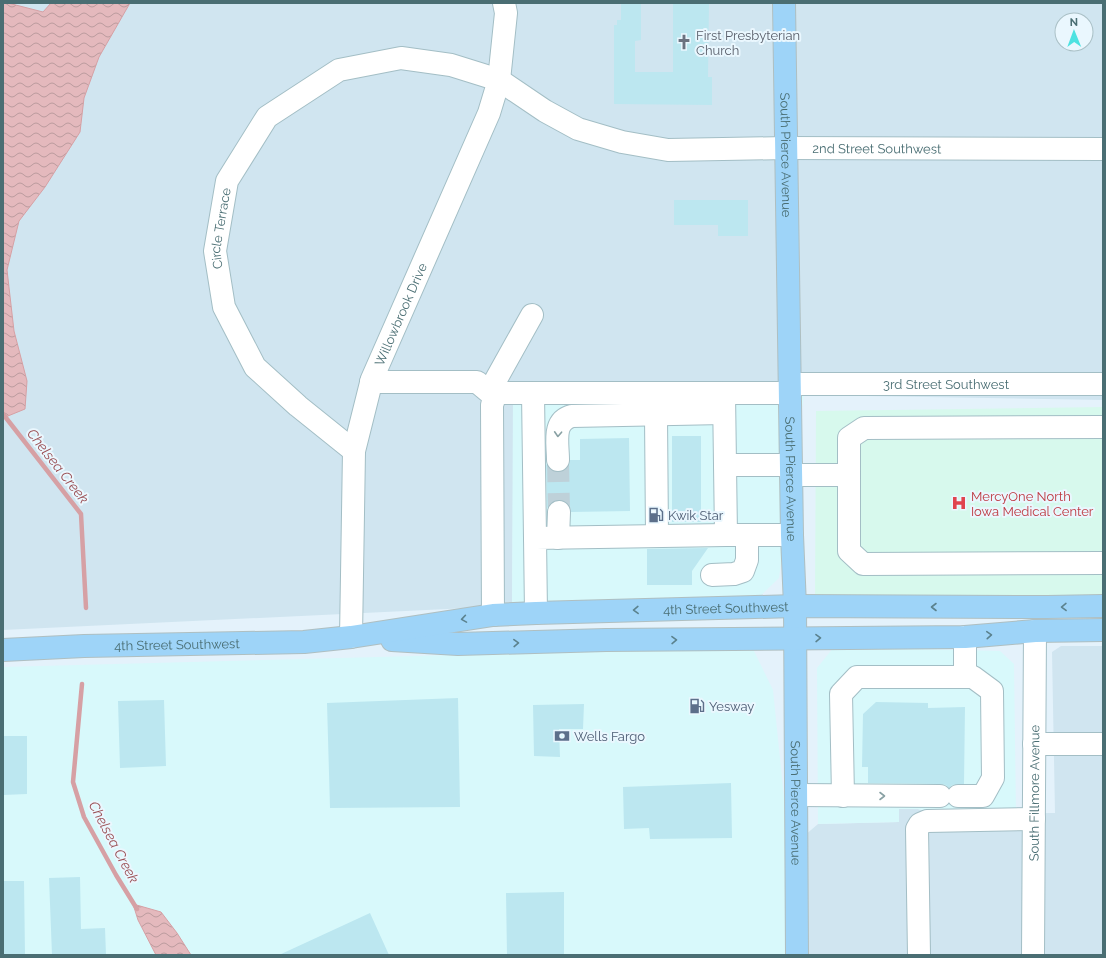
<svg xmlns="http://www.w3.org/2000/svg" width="1106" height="958" font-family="Raleway,sans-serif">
<defs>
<pattern id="water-waves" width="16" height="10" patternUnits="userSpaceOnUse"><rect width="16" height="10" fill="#e4b9bd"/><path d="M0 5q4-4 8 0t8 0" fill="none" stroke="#bb9b9e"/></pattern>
</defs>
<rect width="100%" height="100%" fill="#e4f2fb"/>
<!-- residential -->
<path fill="#d0e5f0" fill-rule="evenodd" d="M 3,3 L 1103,3 L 1103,400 L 804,395 L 514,394 L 512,606 L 3,630 ZM 1062,20 L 1086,20 L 1086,44 L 1062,44 Z
M 1061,646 L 1103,646 L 1103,955 L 797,955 L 797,842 L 818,824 L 899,822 L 899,809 L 918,809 L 938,814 L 1055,813 L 1052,652 Z"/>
<!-- commercial -->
<path fill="#d8f9fb" d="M 513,394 L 804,395 L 779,578 L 758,598 L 512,606 Z
M 752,647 L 773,690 L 788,837 L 789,955 L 3,955 L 3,667 Z
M 834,647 L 1000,651 L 1014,664 L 1016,814 L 938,814 L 918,809 L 899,809 L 899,822 L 818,824 L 817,668 Z"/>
<!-- medical -->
<path fill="#d7f9ed" d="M 1103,407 L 1103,595 L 815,598 L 816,411 Z"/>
<!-- water -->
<path fill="url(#water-waves)" stroke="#d6a0a4" d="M 3,3 L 8,3 L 43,12 L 51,3 L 130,3 L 99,57 L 84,98 L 80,132 L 45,187 L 19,221 L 7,270 L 14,331 L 27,381 L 25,409 L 3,418 Z
M 133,904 L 161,912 L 177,933 L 191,955 L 156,955 L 138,920 Z"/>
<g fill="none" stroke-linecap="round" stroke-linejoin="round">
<!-- stream -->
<path stroke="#d6a0a4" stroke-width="4.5" d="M 3,414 L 81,514 L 86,608
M 82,684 L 73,782 L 84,817 L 116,875 L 137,909"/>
</g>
<!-- building -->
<path fill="#bce7f0" d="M 621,3 L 641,3 L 641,40 L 635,41 L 635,72 L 673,72 L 673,3 L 709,3 L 708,77 L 712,77 L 712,105 L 614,104 L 614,25 L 617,25 L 617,20 L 621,20 Z
M 674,200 L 748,200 L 748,236 L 718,236 L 718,225 L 674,225 Z
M 672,436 L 701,436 L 701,522 L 672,522 Z
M 629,438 L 630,511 L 571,512 L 570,506 L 566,502 L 559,500 L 553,501 L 549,505 L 547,509 L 546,464 L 552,471 L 559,472 L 565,470 L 569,466 L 570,460 L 580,460 L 580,439 Z
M 708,548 L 692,571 L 692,585 L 647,585 L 647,549 Z
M 458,698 L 460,807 L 330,808 L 327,703 Z
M 164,700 L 166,766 L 120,768 L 118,701 Z
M 876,702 L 928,703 L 928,708 L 965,707 L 964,784 L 952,785 L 949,788 L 946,785 L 940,784 L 868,783 L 868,767 L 862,767 L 863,714 Z
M 584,704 L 583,729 L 559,729 L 560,757 L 534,756 L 533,705 Z
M 3,736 L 27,736 L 27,794 L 3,795 Z
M 731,783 L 732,838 L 650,839 L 649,828 L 624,829 L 623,787 Z
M 80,877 L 81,929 L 105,928 L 106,955 L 52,955 L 49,878 Z
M 3,881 L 24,881 L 25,955 L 3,955 Z
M 564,892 L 564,955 L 507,955 L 506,893 Z
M 370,913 L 389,955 L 279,955 Z"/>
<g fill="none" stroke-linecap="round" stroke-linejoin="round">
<!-- minor-tunnel -->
<path stroke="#bed1d9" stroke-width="22" stroke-dasharray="22 11" stroke-linecap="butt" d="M 558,460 L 559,512"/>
<!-- minor casing -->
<g stroke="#a3bec5" stroke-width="24">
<g id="minor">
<path d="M 532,315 L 494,383 L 494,393 L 724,393"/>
<path d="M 371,382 L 477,382 L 489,392 L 494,393 L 494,399 L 492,405 L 493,615"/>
<path id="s1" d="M 790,384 L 1103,384"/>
<path d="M 533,393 L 535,538"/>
<path d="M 790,393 L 724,393 L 725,465 L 791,465"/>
<path d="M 656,415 L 657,536"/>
<path d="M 1103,427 L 864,428 L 849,438 L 849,551 L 863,564 L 1103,563"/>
<path id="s2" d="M 354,451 L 298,406 L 255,367 L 224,307 L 215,251 L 227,181 L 267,117 L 339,70 L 401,58 L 451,65 L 499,80 L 545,111 L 578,129 L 622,142 L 668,150 L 786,148 L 1103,149"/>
<path d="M 558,460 C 558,443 552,421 572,416 L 724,413"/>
<path d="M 725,465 L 726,535 L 792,535"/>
<path d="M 791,475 L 849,475"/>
<path d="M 558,538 L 559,512"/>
<path d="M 712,575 L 734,574 L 743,571 L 747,560 L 747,536"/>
<path d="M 536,613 L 535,538 L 726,535"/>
<path id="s3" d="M 351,637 L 354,451 L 372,379 L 489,113 L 499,80 L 506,13 L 504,3"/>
<path d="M 965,637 L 965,677"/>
<path d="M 1034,744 L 1103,744"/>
<path d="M 797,795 L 940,796"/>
<path d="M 843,796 L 841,694 L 857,677 L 973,677 L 992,691 L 993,778 L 983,796 L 958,796"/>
<path d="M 919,955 L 917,829 L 920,824 L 927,821 L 1034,819"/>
<path id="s4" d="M 1033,955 L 1035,631"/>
</g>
</g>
<!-- major casing -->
<g stroke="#afbfc1" stroke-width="24">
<g id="major">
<path id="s5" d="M 784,3 L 792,535 L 795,606 L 797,955"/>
<path d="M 392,640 L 458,644 L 606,640 L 965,637 L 1035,631 L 1103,630"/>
<path id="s6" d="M 3,650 L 84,646 L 304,642 L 351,637 L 493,615 L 536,613 L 795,606 L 1047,607 L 1103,606"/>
</g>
</g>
<!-- minor -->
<use href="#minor" stroke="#fff" stroke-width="22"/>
<!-- major -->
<use href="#major" stroke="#9ed4f8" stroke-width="22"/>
</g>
<!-- one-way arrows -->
<defs><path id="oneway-chevron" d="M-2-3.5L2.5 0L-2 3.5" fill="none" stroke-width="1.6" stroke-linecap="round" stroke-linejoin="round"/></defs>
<g stroke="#89a1a4">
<use href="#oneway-chevron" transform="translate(558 434) rotate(93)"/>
<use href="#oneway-chevron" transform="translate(882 796)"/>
</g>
<g stroke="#5b828e">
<use href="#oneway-chevron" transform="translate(934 607) rotate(-180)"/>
<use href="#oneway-chevron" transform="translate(1064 607) rotate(179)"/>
<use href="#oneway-chevron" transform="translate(636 610) rotate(178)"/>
<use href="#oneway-chevron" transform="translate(464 619) rotate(171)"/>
<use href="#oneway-chevron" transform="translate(989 635) rotate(-4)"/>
<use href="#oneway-chevron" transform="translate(818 638) rotate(-1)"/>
<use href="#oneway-chevron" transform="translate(674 640) rotate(-1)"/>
<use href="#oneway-chevron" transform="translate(516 643) rotate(-2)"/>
</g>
<!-- icons -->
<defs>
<g id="church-bare" transform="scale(1.2)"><path d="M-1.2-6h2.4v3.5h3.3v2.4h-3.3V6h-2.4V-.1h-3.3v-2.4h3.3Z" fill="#6b7280" stroke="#eaf7fe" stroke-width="2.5" paint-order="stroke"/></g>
<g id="hospital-bare" transform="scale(1.2)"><path d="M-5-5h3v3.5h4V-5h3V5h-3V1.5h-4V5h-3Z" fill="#e0444e" stroke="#eaf7fe" stroke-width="2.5" paint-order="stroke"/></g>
<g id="fuel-bare" transform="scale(1.2)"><path d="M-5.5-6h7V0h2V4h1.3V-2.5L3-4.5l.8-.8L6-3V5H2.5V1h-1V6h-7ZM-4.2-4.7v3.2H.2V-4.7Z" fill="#5c6f8a" stroke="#eaf7fe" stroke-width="2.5" paint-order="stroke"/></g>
<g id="bank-bare" transform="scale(1.2)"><path d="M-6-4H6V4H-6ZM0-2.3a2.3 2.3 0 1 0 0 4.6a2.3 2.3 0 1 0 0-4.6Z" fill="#5c6f8a" stroke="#eaf7fe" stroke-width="2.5" paint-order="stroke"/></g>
</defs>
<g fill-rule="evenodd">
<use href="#church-bare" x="684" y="42"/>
<use href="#hospital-bare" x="959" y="503"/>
<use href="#fuel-bare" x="656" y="515"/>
<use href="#fuel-bare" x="697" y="706"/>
<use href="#bank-bare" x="562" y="736"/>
</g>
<g text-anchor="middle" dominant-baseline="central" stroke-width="4" stroke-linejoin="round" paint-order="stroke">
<!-- worship labels -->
<g font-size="13" fill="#5b616d" stroke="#eaf7fe" text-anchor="start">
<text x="696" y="35">First Presbyterian<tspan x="696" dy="15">Church</tspan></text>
</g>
<!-- street labels -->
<g font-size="13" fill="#4a6e73" stroke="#eaf7fe">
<text stroke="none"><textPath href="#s2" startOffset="1045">2nd Street Southwest</textPath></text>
<text stroke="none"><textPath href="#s5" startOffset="152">South Pierce Avenue</textPath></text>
<text stroke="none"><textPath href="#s2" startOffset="277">Circle Terrace</textPath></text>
<text stroke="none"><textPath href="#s3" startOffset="331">Willowbrook Drive</textPath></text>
<text stroke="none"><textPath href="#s1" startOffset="156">3rd Street Southwest</textPath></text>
<text stroke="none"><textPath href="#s5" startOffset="476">South Pierce Avenue</textPath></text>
<text stroke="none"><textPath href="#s6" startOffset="725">4th Street Southwest</textPath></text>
<text stroke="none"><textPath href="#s6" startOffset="174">4th Street Southwest</textPath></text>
<text stroke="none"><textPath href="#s4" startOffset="162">South Fillmore Avenue</textPath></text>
<text stroke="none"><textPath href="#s5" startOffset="800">South Pierce Avenue</textPath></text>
</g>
<!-- health labels -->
<g font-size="13" fill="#be3a42" stroke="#eaf7fe" text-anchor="start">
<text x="971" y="496">MercyOne North<tspan x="971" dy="15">Iowa Medical Center</tspan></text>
</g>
<!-- service labels -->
<g font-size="13" fill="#4e5e75" stroke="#eaf7fe" text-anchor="start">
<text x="668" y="515">Kwik Star</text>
<text x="709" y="706">Yesway</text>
<text x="574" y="736">Wells Fargo</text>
</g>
<!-- water labels -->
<g font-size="14" font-style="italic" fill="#9a4e53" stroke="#eaf7fe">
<text transform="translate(58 466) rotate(52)">Chelsea Creek</text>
<text transform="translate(114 842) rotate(62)">Chelsea Creek</text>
</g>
</g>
<!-- border -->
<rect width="1106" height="958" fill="none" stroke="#4a6e73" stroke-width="8"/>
<!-- north arrow -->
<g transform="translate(1074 32) rotate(359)"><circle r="19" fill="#eaf7fe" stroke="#aac0c6"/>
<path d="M0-3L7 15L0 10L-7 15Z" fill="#4de2e1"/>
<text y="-6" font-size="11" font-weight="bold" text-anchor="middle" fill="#4a6e73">N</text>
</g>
</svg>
